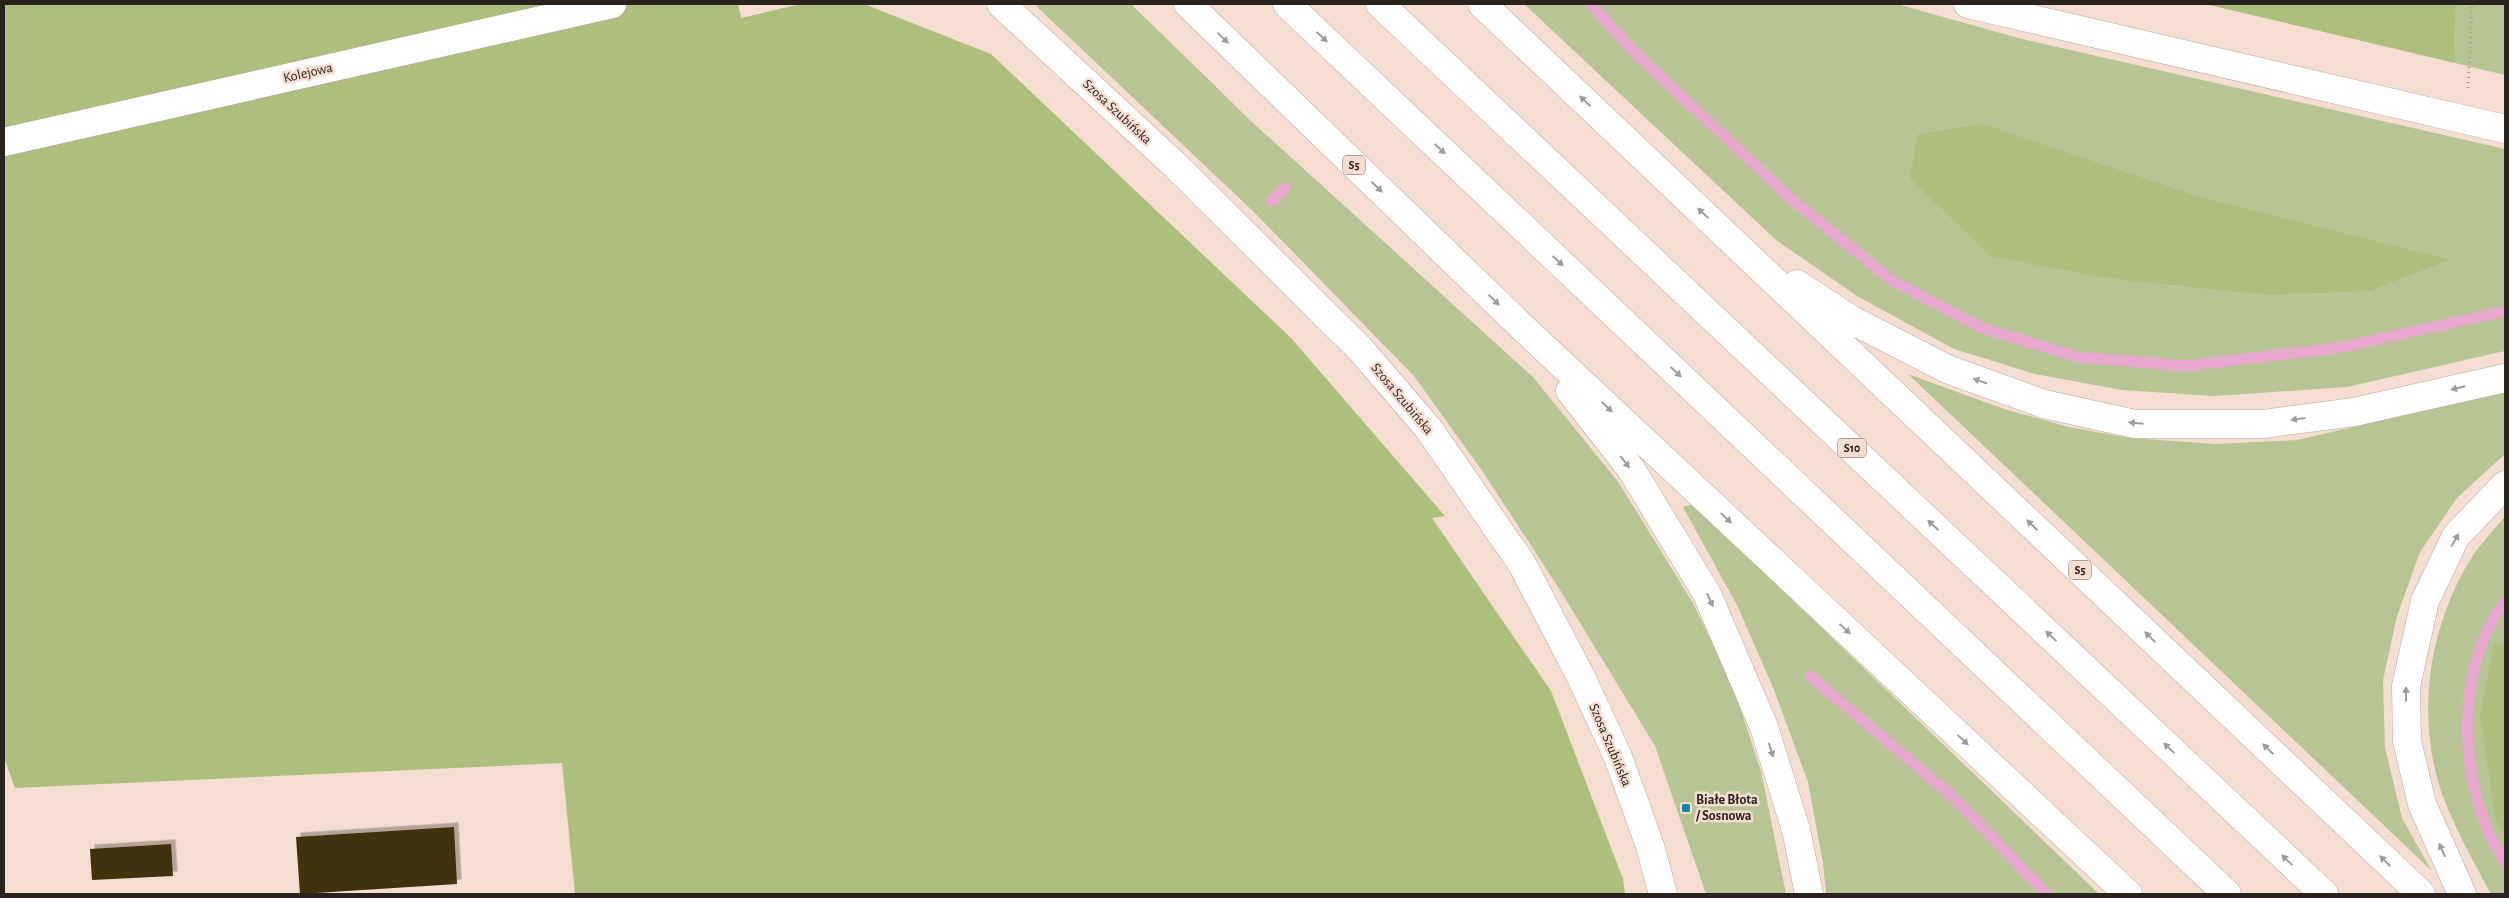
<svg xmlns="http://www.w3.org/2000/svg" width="2509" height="898" font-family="'Alegreya Sans',sans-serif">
<defs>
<filter id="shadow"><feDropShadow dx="4.5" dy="-4.5" stdDeviation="0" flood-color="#0004"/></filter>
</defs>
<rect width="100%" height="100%" fill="#f5ded1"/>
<!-- green -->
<path fill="#b7c595" d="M 1034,4 L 1131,4 L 1252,122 L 1533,377 L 1619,483 L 1693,603 L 1734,689 L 1761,771 L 1786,894 L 1706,894 L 1655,746 L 1560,590 L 1483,472 L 1414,376 L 1255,213 Z
M 1524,4 L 1897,4 L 2018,38 L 2505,149 L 2505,351 L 2347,387 L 2214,396 L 2122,390 L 2035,374 L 1954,349 L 1857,296 L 1776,240 Z
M 2456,4 L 2505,4 L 2505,75 L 2455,63 Z
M 1908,374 L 2004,409 L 2069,427 L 2130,438 L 2216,444 L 2297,440 L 2505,392 L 2505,454 L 2457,498 L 2420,552 L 2397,616 L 2383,680 L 2385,747 L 2402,818 L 2431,870 Z
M 1693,504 L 2099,894 L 1826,894 L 1823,863 L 1808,782 L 1774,690 L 1738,607 L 1683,507 Z
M 2505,516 L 2505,894 L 2491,894 C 2474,863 2457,832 2444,799 C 2414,720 2428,624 2474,554 C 2483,541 2495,529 2505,516 Z"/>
<!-- forest -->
<path fill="#adbf7d" d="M 4,4 L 738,4 L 741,18 L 801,4 L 864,4 L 991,54 L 1291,338 L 1445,516 L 1432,518 L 1551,691 L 1623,879 L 1625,894 L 575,894 L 562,763 L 15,788 L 4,757 Z
M 2205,4 L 2456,4 L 2455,63 Z
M 1983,124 L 2194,195 L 2450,260 L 2369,291 L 2267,295 L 2105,278 L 1990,256 L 1910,178 L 1918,134 Z
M 2494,644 L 2505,645 L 2505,834 L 2496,820 L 2480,716 Z"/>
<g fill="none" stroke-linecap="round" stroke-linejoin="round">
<!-- stream -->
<path stroke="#e8a7ce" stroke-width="11" d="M 1591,4 L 1633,51 L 1789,197 L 1891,280 L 1982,328 L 2078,357 L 2186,366 L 2343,347 L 2505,311
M 1272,201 L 1285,188
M 2505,601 C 2452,670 2458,792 2505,863
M 1810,676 L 1952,796 L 2047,894"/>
</g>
<!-- building -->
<path fill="#3f300d" filter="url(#shadow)" d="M 454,827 L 457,884 L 300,894 L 296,837 Z
M 171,844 L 173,876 L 92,880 L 90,849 Z"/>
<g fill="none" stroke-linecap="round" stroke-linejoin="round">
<!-- minor casing -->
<g stroke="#bda89b" stroke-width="29">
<path id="minor" d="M 1001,4 L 1176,166 L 1361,350 L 1428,428 L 1522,564 L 1581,677 L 1618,757 L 1650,846 L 1663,894
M 1968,4 L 2505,129
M 4,142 L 612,4"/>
</g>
<!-- highway casing -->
<g stroke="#bda89b" stroke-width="29">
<path id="highway" d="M 1188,4 L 1521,326 L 2128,894
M 1287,4 L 2227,894
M 1380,4 L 2324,894
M 1482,4 L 2421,894
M 1797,284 L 1850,319 L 1947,369 L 2044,404 L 2135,424 L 2263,424 L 2354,412 L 2505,378
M 1570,391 L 1631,469 L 1707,594 L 1764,727 L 1796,830 L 1809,894
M 2462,894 L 2422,804 L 2407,741 L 2406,686 L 2425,601 L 2456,536 L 2505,485"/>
</g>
<!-- path -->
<path stroke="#aa998f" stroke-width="3" stroke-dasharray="1 4" stroke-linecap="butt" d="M 2468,88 L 2472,4"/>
<!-- minor -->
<use href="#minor" stroke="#fff" stroke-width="28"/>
<!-- highway -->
<use href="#highway" stroke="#fff" stroke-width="28"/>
</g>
<!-- one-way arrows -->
<defs><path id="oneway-solid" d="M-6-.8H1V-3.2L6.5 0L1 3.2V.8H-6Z" transform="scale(1.25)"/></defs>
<g fill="#9f9c99">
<use href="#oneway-solid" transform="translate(1322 37) rotate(43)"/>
<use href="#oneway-solid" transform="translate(1223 38) rotate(44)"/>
<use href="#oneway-solid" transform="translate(1585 101) rotate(-137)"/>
<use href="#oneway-solid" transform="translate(1440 149) rotate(43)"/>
<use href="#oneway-solid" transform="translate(1377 187) rotate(44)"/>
<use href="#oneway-solid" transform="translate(1703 213) rotate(-137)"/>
<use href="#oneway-solid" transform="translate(1558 261) rotate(43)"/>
<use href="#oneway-solid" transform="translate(1494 300) rotate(44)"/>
<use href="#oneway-solid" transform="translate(1676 372) rotate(43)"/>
<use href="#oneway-solid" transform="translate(1980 381) rotate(-160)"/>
<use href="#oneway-solid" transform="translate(2458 388) rotate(167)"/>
<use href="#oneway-solid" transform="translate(1607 407) rotate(43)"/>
<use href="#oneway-solid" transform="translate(2298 419) rotate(173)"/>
<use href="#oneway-solid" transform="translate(2136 423) rotate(-175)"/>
<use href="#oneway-solid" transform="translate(1625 462) rotate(52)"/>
<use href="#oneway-solid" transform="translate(1726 518) rotate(43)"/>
<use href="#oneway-solid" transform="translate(1933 525) rotate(-137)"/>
<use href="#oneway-solid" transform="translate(2032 525) rotate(-136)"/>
<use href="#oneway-solid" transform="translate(2455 540) rotate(-60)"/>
<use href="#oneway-solid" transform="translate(1710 600) rotate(66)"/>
<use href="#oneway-solid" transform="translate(1845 629) rotate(43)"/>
<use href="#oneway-solid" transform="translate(2051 636) rotate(-137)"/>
<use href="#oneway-solid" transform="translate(2150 637) rotate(-136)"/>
<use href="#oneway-solid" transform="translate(2406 694) rotate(-90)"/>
<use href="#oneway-solid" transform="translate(1963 740) rotate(43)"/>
<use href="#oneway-solid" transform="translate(2169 748) rotate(-137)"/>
<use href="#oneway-solid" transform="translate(2268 749) rotate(-136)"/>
<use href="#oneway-solid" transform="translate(1771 750) rotate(72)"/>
<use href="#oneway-solid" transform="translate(2442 850) rotate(-114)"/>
<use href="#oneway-solid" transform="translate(2287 860) rotate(-137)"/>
<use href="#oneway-solid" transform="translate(2385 861) rotate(-136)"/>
</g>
<!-- markers -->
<rect fill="#0e89ac" stroke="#f5ded1" stroke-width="2" x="1681" y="803" width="10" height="10" rx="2.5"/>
<g text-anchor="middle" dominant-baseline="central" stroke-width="5" stroke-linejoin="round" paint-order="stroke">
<!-- shield labels -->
<g fill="#f5ded1" stroke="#675a53" stroke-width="1">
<rect x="1343" y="155.5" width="22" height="19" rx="4"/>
<rect x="1838" y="438.5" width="28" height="19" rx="4"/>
<rect x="2069" y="560.5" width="22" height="19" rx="4"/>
</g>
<g font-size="12" font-weight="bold" fill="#2a221d">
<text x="1354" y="165">S5</text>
<text x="1852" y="448">S10</text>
<text x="2080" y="570">S5</text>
</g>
<!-- street labels -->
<g font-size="14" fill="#2a221d" stroke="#f5ded1">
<text transform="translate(308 73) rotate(-13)">Kolejowa</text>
<text transform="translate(1117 112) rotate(43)">Szosa Szubińska</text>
<text transform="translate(1402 399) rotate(50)">Szosa Szubińska</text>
<text transform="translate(1610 745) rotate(67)">Szosa Szubińska</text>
</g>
<!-- poi labels -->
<g font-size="14" font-weight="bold" fill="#2a221d" stroke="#f5ded1" text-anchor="start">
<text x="1696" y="800">Białe Błota<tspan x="1696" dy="16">/ Sosnowa</tspan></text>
</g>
</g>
<!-- border -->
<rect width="2509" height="898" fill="none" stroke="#2a221d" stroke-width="10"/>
</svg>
